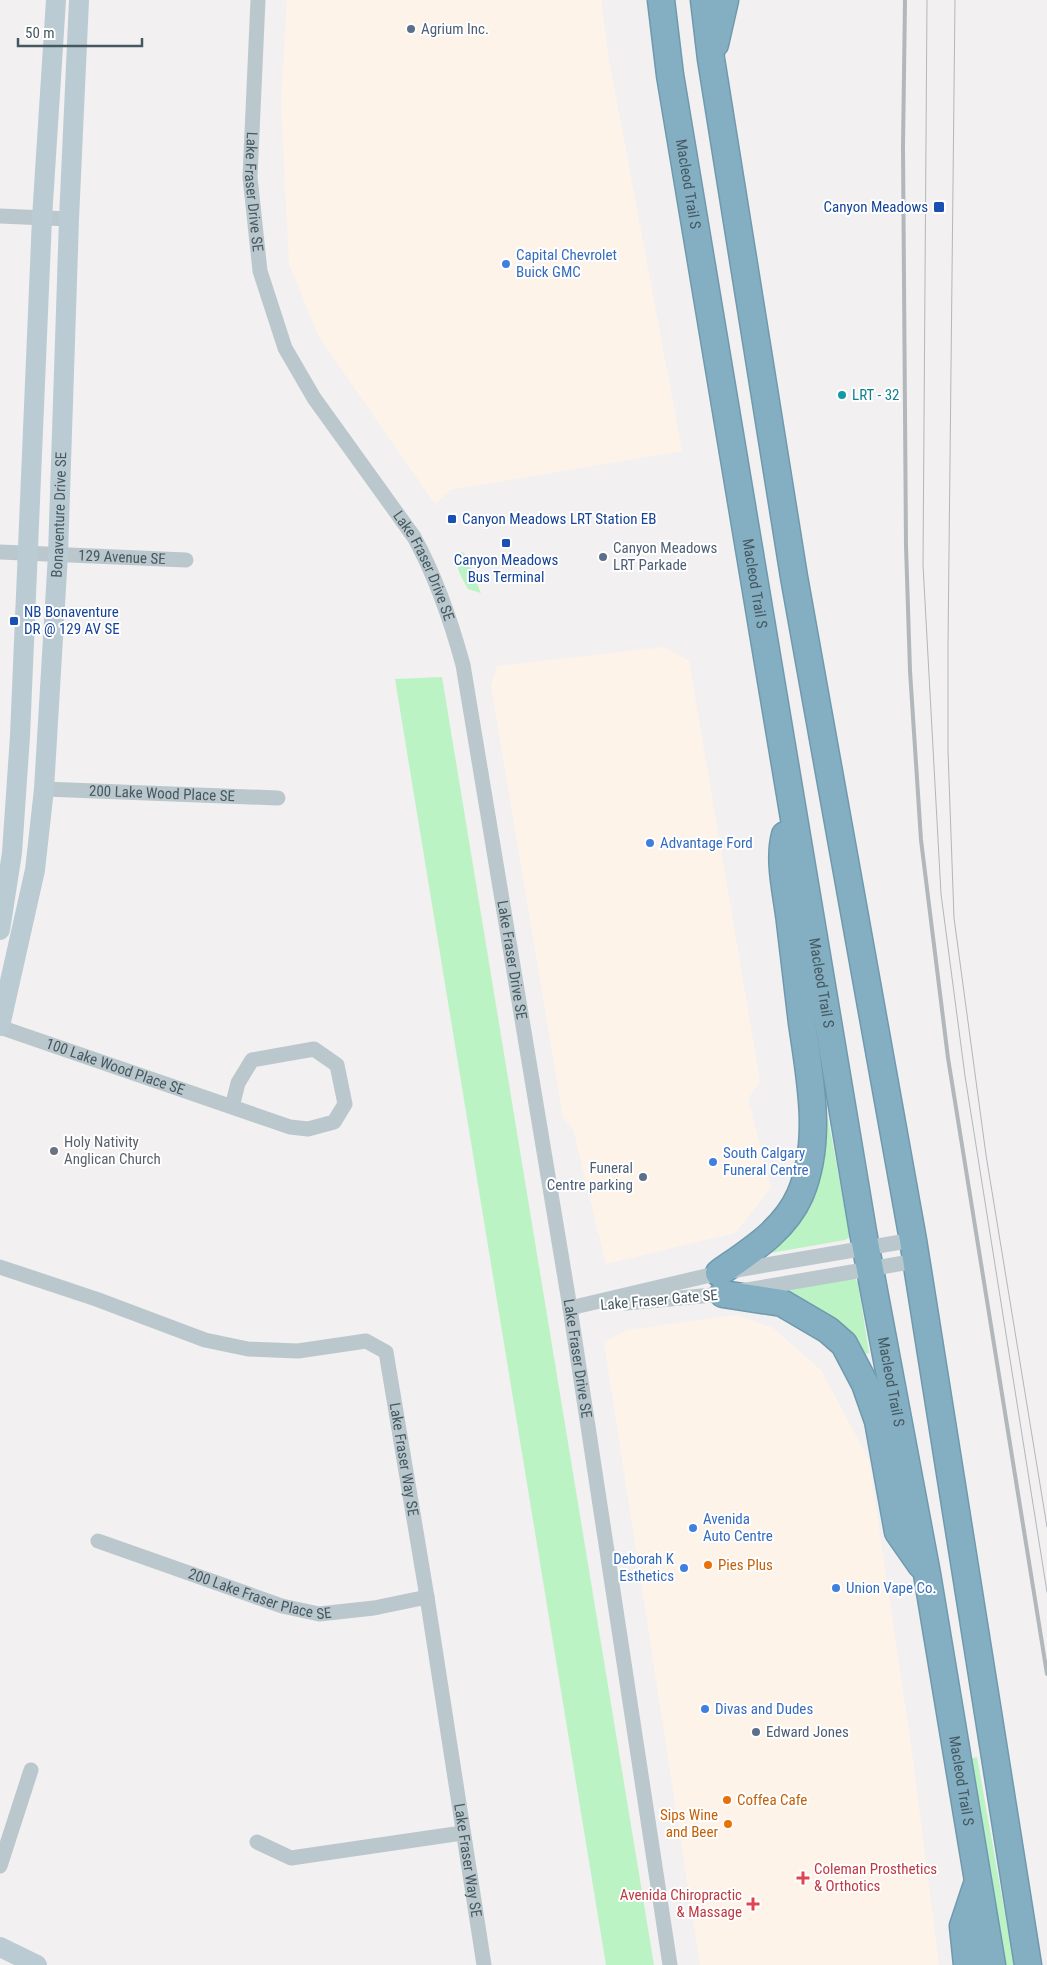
<svg xmlns="http://www.w3.org/2000/svg" width="1047" height="1965" font-family="'Roboto Condensed',sans-serif">
<rect width="100%" height="100%" fill="#f2f0f0"/>
<!-- commercial -->
<path fill="#fdf3e9" d="M 287,0 L 601,0 L 609,60 L 682,451 L 450,490 L 435,504 L 319,337 L 289,264 L 281,103 Z
M 664,647 L 689,661 L 760,1081 L 748,1099 L 771,1188 L 735,1233 L 606,1264 L 573,1129 L 563,1118 L 491,686 L 497,666 Z
M 736,1315 L 773,1328 L 821,1370 L 869,1460 L 912,1753 L 939,1965 L 700,1965 L 604,1342 L 627,1330 Z"/>
<!-- green -->
<path fill="#bbf3c5" d="M 461,552 L 464,553 L 481,593 L 468,589 C 462,577 452,565 461,552 Z
M 442,677 L 654,1965 L 606,1965 L 395,679 Z
M 827,1113 L 850,1237 L 845,1240 L 765,1254 L 819,1114 Z
M 854,1277 L 858,1283 L 869,1353 L 861,1355 L 781,1289 Z
M 977,1757 L 1014,1965 L 1004,1965 L 969,1759 Z"/>
<g fill="none" stroke-linecap="round" stroke-linejoin="round">
<!-- highway casing -->
<g stroke="#6f9aae" stroke-width="29">
<g id="highway">
<path id="s8" d="M 661,0 L 670,75 L 863,1232 L 927,1574 L 992,1965"/>
<path d="M 704,0 L 711,59 L 794,577 L 913,1240 L 1028,1965"/>
<path d="M 715,44 L 725,0"/>
<path d="M 719,1273 C 750,1251 784,1231 800,1195 C 823,1141 810,1079 802,1023 C 798,989 794,955 790,922 C 787,895 778,861 785,835"/>
<path d="M 723,1294 L 782,1303 L 828,1330 L 844,1344 L 865,1384 L 878,1421 L 898,1532 L 921,1565"/>
<path d="M 967,1965 L 963,1926 L 977,1884"/>
</g>
</g>
<!-- street -->
<g stroke="#bac8ce" stroke-width="15">
<path id="s1" d="M 258,0 L 250,177 L 260,271 L 285,348 L 314,398 L 414,537 C 436,577 451,621 463,665 L 570,1308 L 670,1965"/>
<path d="M 0,216 L 69,219"/>
<path id="s2" d="M 0,552 L 186,560"/>
<path id="s3" d="M 44,789 L 278,798"/>
<path id="s4" d="M 0,1027 L 290,1127 L 308,1129 L 334,1122 L 345,1104 L 337,1065 L 314,1049 L 252,1060 L 238,1083 L 232,1107"/>
<path id="s5" d="M 0,1267 L 96,1299 L 205,1340 L 248,1349 L 298,1351 L 366,1341 L 386,1352 L 427,1597 L 484,1965"/>
<path d="M 626,1303 L 723,1294 L 916,1261"/>
<path d="M 570,1308 L 719,1273 L 913,1240"/>
<path id="s6" d="M 98,1541 L 282,1606 L 319,1614 L 374,1608 L 427,1597"/>
<path d="M 257,1842 L 291,1858 L 462,1833"/>
<path d="M 0,1866 L 31,1770"/>
</g>
<!-- secondary -->
<g stroke="#bacbd3" stroke-width="20">
<path d="M 0,930 L 12,853 L 20,736 L 42,218 L 56,0"/>
<path id="s7" d="M 0,1026 L 35,870 L 44,789 L 58,554 L 69,219 L 79,0"/>
<path d="M 0,1947 L 37,1965"/>
</g>
<!-- highway -->
<use href="#highway" stroke="#84afc2" stroke-width="26"/>
<!-- tram -->
<path stroke="#b1b7bb" stroke-width="1" d="M 927,0 L 923,565 L 941,894 L 965,1076 L 1047,1592
M 955,0 L 948,645 L 948,751 L 954,918 L 986,1155 L 1047,1527"/>
<!-- rail -->
<path stroke="#b1b7bb" stroke-width="4" d="M 905,0 L 903,147 L 906,546 L 910,671 L 921,840 L 948,1058 L 1047,1674"/>
</g>
<!-- markers -->
<g fill="#5c6f8a" stroke="#fff" stroke-width="2">
<circle cx="411" cy="29" r="5"/>
<circle cx="603" cy="557" r="5"/>
<circle cx="643" cy="1177" r="5"/>
<circle cx="756" cy="1732" r="5"/>
</g>
<g fill="#1a4fb4" stroke="#fff" stroke-width="2">
<rect x="933" y="201" width="12" height="12" rx="2.5"/>
<rect x="447" y="514" width="10" height="10" rx="2.5"/>
<rect x="501" y="538" width="10" height="10" rx="2.5"/>
<rect x="9" y="616" width="10" height="10" rx="2.5"/>
</g>
<g fill="#3f7fe0" stroke="#fff" stroke-width="2">
<circle cx="506" cy="264" r="5"/>
<circle cx="650" cy="843" r="5"/>
<circle cx="713" cy="1162" r="5"/>
<circle cx="693" cy="1528" r="5"/>
<circle cx="684" cy="1568" r="5"/>
<circle cx="836" cy="1588" r="5"/>
<circle cx="705" cy="1709" r="5"/>
</g>
<circle fill="#0f9aa8" stroke="#fff" stroke-width="2" cx="842" cy="395" r="5"/>
<circle fill="#6b7280" stroke="#fff" stroke-width="2" cx="54" cy="1151" r="5"/>
<g fill="#e8710a" stroke="#fff" stroke-width="2">
<circle cx="708" cy="1565" r="5"/>
<circle cx="727" cy="1800" r="5"/>
<circle cx="728" cy="1824" r="5"/>
</g>
<g fill="#e0444e" stroke="#fff" stroke-width="2">
<path d="M800.5 1870.5h5v5h5v5h-5v5h-5v-5h-5v-5h5z"/>
<path d="M750.5 1896.5h5v5h5v5h-5v5h-5v-5h-5v-5h5z"/>
</g>
<g text-anchor="middle" dominant-baseline="central" stroke-width="4" stroke-linejoin="round" paint-order="stroke">
<!-- service labels -->
<g font-size="15" fill="#4e5e75" stroke="#fff" text-anchor="start">
<text x="421" y="29">Agrium Inc.</text>
<text x="613" y="548">Canyon Meadows<tspan x="613" dy="17">LRT Parkade</tspan></text>
<text x="633" y="1168" text-anchor="end">Funeral<tspan x="633" dy="17">Centre parking</tspan></text>
<text x="766" y="1732">Edward Jones</text>
</g>
<!-- street labels -->
<g font-size="15" fill="#46585f" stroke="#fff">
<text stroke="none"><textPath href="#s8" startOffset="186">Macleod Trail S</textPath></text>
<text stroke="none"><textPath href="#s1" startOffset="192">Lake Fraser Drive SE</textPath></text>
<text stroke="none"><textPath href="#s7" startOffset="516">Bonaventure Drive SE</textPath></text>
<text stroke="none"><textPath href="#s2" startOffset="122">129 Avenue SE</textPath></text>
<text stroke="none"><textPath href="#s1" startOffset="612">Lake Fraser Drive SE</textPath></text>
<text stroke="none"><textPath href="#s8" startOffset="591">Macleod Trail S</textPath></text>
<text stroke="none"><textPath href="#s3" startOffset="118">200 Lake Wood Place SE</textPath></text>
<text stroke="none"><textPath href="#s1" startOffset="1018">Lake Fraser Drive SE</textPath></text>
<text stroke="none"><textPath href="#s8" startOffset="996">Macleod Trail S</textPath></text>
<text stroke="none"><textPath href="#s4" startOffset="122">100 Lake Wood Place SE</textPath></text>
<text transform="translate(659 1300) rotate(-5)">Lake Fraser Gate SE</text>
<text stroke="none"><textPath href="#s1" startOffset="1422">Lake Fraser Drive SE</textPath></text>
<text stroke="none"><textPath href="#s8" startOffset="1401">Macleod Trail S</textPath></text>
<text stroke="none"><textPath href="#s5" startOffset="512">Lake Fraser Way SE</textPath></text>
<text stroke="none"><textPath href="#s6" startOffset="171">200 Lake Fraser Place SE</textPath></text>
<text stroke="none"><textPath href="#s8" startOffset="1806">Macleod Trail S</textPath></text>
<text stroke="none"><textPath href="#s5" startOffset="918">Lake Fraser Way SE</textPath></text>
</g>
<!-- transit labels -->
<g font-size="15" fill="#164399" stroke="#fff" text-anchor="start">
<text x="928" y="207" text-anchor="end">Canyon Meadows</text>
<text x="462" y="519">Canyon Meadows LRT Station EB</text>
<text x="506" y="560" text-anchor="middle">Canyon Meadows<tspan x="506" dy="17">Bus Terminal</tspan></text>
<text x="24" y="612">NB Bonaventure<tspan x="24" dy="17">DR @ 129 AV SE</tspan></text>
</g>
<!-- shop labels -->
<g font-size="15" fill="#366cbe" stroke="#fff" text-anchor="start">
<text x="516" y="255">Capital Chevrolet<tspan x="516" dy="17">Buick GMC</tspan></text>
<text x="660" y="843">Advantage Ford</text>
<text x="723" y="1153">South Calgary<tspan x="723" dy="17">Funeral Centre</tspan></text>
<text x="703" y="1519">Avenida<tspan x="703" dy="17">Auto Centre</tspan></text>
<text x="674" y="1559" text-anchor="end">Deborah K<tspan x="674" dy="17">Esthetics</tspan></text>
<text x="846" y="1588">Union Vape Co.</text>
<text x="715" y="1709">Divas and Dudes</text>
</g>
<!-- culture labels -->
<g font-size="15" fill="#0d838f" stroke="#fff" text-anchor="start">
<text x="852" y="395">LRT - 32</text>
</g>
<!-- worship labels -->
<g font-size="15" fill="#5b616d" stroke="#fff" text-anchor="start">
<text x="64" y="1142">Holy Nativity<tspan x="64" dy="17">Anglican Church</tspan></text>
</g>
<!-- food labels -->
<g font-size="15" fill="#c56008" stroke="#fff" text-anchor="start">
<text x="718" y="1565">Pies Plus</text>
<text x="737" y="1800">Coffea Cafe</text>
<text x="718" y="1815" text-anchor="end">Sips Wine<tspan x="718" dy="17">and Beer</tspan></text>
</g>
<!-- health labels -->
<g font-size="15" fill="#be3a42" stroke="#fff" text-anchor="start">
<text x="814" y="1869">Coleman Prosthetics<tspan x="814" dy="17">&amp; Orthotics</tspan></text>
<text x="742" y="1895" text-anchor="end">Avenida Chiropractic<tspan x="742" dy="17">&amp; Massage</tspan></text>
</g>
</g>
<!-- scale -->
<path d="M18 38v8h124v-8" fill="none" stroke="#46585f" stroke-width="2.5"/>
<text x="25" y="38" font-size="15" fill="#46585f" stroke="#ffffff" stroke-width="4" paint-order="stroke">50 m</text>
</svg>
